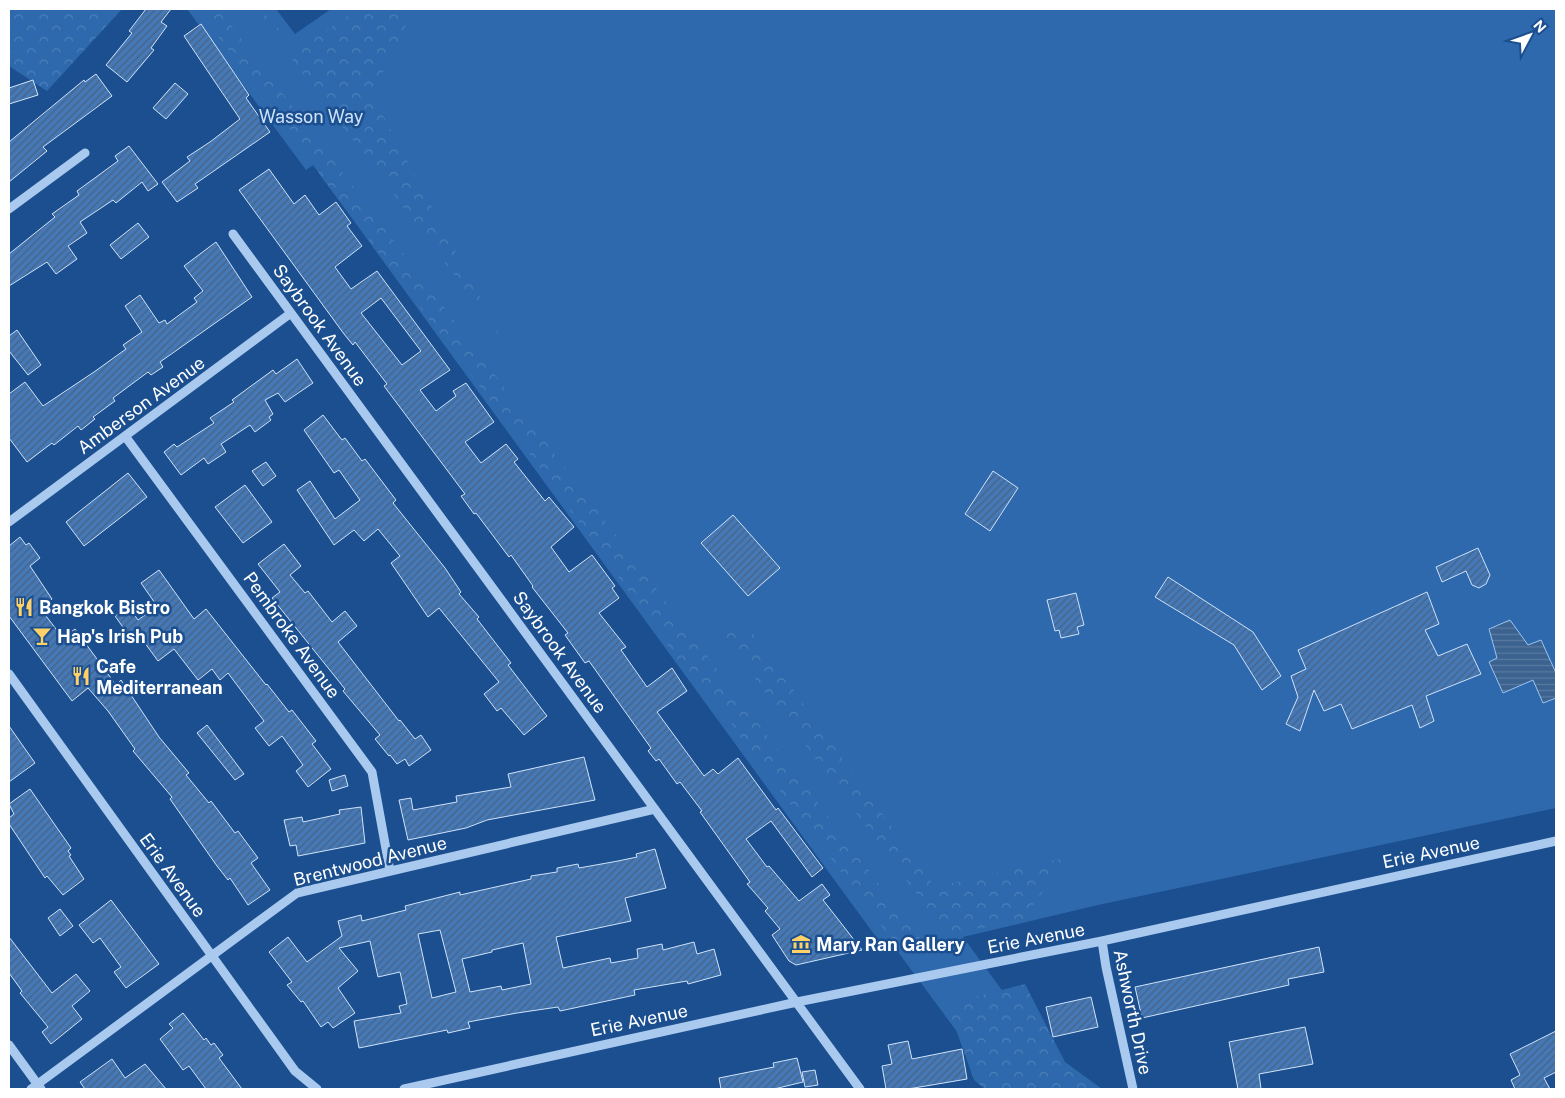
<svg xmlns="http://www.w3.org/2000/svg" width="1565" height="1098" font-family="'Public Sans',sans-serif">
<defs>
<pattern id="forest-crowns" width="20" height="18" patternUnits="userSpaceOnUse" patternTransform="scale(1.25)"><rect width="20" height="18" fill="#2e69ad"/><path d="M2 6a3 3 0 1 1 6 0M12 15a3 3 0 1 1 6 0" fill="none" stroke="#4d80b9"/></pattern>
<pattern id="water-rules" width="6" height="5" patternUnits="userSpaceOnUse" patternTransform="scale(1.25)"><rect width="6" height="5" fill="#3c6290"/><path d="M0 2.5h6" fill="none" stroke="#597aa1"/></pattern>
<pattern id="building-hatch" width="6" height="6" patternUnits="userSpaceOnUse" patternTransform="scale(1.25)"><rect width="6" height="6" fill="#4478b7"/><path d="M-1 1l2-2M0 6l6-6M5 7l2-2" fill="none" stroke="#486282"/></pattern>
</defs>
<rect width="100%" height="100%" fill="#1b4f8f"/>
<!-- green -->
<path fill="#2e69ad" d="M 187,9 L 276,9 L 295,34 L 331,9 L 1556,9 L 1556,808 L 1098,905 L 963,937 L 1032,1031 L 983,1067 L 898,952 L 889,953 L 876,937 L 313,165 L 306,170 Z"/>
<!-- forest -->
<path fill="url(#forest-crowns)" d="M 9,9 L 122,9 L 47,91 L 9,66 Z
M 197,9 L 219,9 L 923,942 L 897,947 L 740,737 L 711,690 L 696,685 L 511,428 L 320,175 L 309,154 Z
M 254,9 L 261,9 L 297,50 L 358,9 L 414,9 L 372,95 L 503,340 Z
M 718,629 L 751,631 L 935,887 L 1069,857 L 1019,924 L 945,932 Z
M 1025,984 L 1065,1062 L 1102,1089 L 985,1089 L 974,1080 L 947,1004 Z"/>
<!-- water -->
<path fill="url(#water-rules)" stroke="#9cc4f0" d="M 1510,620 L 1528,645 L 1541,640 L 1556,673 L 1556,698 L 1543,703 L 1533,680 L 1503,693 L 1489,662 L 1497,658 L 1489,629 Z"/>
<!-- building -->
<path fill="url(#building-hatch)" stroke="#cfe3fa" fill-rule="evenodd" d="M 146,9 L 171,9 L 161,22 L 167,26 L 151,48 L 154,50 L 127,82 L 106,65 L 132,33 L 129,31 Z
M 201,24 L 249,95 L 246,98 L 270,132 L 195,184 L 198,188 L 177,202 L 162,182 L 190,161 L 187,157 L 210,142 L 240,119 L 184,36 Z
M 96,74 L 112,96 L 43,147 L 47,151 L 9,182 L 9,142 L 84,80 L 85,82 Z
M 33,80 L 38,95 L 9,104 L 9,88 Z
M 175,83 L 188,94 L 166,119 L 153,108 Z
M 129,146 L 158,184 L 148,191 L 142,182 L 116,203 L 113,200 L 80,222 L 87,233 L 68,246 L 77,259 L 56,274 L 47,262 L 9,286 L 9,254 L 55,217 L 52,214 L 79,195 L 77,191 L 118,161 L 115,156 Z
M 269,169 L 294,204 L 305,195 L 319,215 L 336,202 L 351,223 L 347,226 L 362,246 L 335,267 L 351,289 L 377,271 L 450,370 L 420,390 L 436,411 L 456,396 L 453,391 L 466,383 L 494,422 L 465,442 L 481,463 L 506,444 L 518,459 L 514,462 L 545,501 L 549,497 L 574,527 L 551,547 L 569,572 L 592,555 L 615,586 L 612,588 L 619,598 L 599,613 L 626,647 L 621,650 L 647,687 L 672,668 L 687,691 L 657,712 L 704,776 L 713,769 L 718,774 L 738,758 L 776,810 L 778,808 L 823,868 L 812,877 L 771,821 L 746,839 L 767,867 L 769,866 L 799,901 L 822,884 L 830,895 L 823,900 L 862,950 L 796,965 L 789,961 L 772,935 L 780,929 L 765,911 L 768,908 L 747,884 L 750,882 L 700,812 L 702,811 L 680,782 L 677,784 L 659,759 L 656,761 L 648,751 L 651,748 L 589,661 L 585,663 L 565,635 L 568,633 L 532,587 L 533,586 L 511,555 L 509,557 L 476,513 L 474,514 L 461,496 L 465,494 L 384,386 L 387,384 L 355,342 L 353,345 L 344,334 L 239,190 ZM 381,298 L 421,351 L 402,365 L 361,313 Z
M 138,223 L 149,237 L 121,259 L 110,245 Z
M 216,242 L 252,297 L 160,362 L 163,367 L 151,375 L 148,372 L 113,398 L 115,401 L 93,417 L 95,419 L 81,430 L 78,426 L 54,445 L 52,443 L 27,462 L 9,438 L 9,394 L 25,382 L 43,406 L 94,372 L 126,349 L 123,345 L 142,332 L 125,306 L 140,295 L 159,323 L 165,320 L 167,324 L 197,302 L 194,298 L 203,291 L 184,266 Z
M 17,330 L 41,365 L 28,375 L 9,351 L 9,336 Z
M 297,359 L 313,383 L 285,402 L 278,393 L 265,400 L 273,414 L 269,417 L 271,420 L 255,432 L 250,425 L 221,444 L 226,452 L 208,464 L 204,458 L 181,475 L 164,452 L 174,444 L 177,447 L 214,423 L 210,418 L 234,402 L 232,400 L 273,370 L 276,374 Z
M 323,415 L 342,440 L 345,438 L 362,461 L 365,459 L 396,500 L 393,503 L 445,568 L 461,592 L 459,594 L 479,617 L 477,619 L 511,663 L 508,665 L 547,716 L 524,735 L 501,708 L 497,711 L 484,694 L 499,682 L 439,608 L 428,617 L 391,563 L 400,556 L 378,529 L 364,541 L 354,530 L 334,545 L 297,490 L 310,481 L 335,519 L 360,500 L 339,470 L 334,473 L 304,430 Z
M 266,462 L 276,476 L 263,486 L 252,471 Z
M 993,471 L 1018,488 L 990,531 L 965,514 Z
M 128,473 L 147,497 L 84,546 L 66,522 Z
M 245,485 L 272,522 L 243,543 L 215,507 Z
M 733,515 L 780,568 L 748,596 L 701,543 Z
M 20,537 L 26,545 L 29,543 L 40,558 L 30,566 L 52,599 L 49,602 L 55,610 L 46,616 L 63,638 L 75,629 L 116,685 L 121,680 L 159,737 L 189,773 L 186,775 L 209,803 L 211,801 L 235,833 L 238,831 L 258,858 L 251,863 L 270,890 L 248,905 L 230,878 L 228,880 L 217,866 L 170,799 L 172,797 L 133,751 L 135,749 L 108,711 L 88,688 L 72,701 L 9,616 L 9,546 Z
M 284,544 L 301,566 L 290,575 L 305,593 L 308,591 L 332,622 L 345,611 L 357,626 L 338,642 L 399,721 L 400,720 L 415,739 L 421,735 L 431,750 L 409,766 L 405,759 L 397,764 L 390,755 L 389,756 L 375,739 L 380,735 L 343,691 L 345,689 L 272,598 L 280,592 L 258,564 Z
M 1478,548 L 1490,575 L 1486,584 L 1479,588 L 1472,585 L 1466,571 L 1442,582 L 1436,567 Z
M 159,570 L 194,619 L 206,609 L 266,685 L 267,684 L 289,712 L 292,710 L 316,741 L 312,744 L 331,769 L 308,787 L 296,771 L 303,765 L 282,736 L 269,746 L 255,728 L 264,721 L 228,673 L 220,680 L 212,669 L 198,680 L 174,649 L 158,661 L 139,635 L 132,640 L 115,616 L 129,607 L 138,620 L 157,606 L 141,583 Z
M 1168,577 L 1253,632 L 1281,676 L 1262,690 L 1234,645 L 1155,597 Z
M 1427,592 L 1439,624 L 1425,630 L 1438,656 L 1467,644 L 1481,674 L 1426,696 L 1434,721 L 1420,728 L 1412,705 L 1352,729 L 1341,704 L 1324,711 L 1314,690 L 1300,731 L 1286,724 L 1298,697 L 1291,676 L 1306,669 L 1298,650 Z
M 1076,593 L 1084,625 L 1077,627 L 1079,634 L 1061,638 L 1059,630 L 1055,631 L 1047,600 Z
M 207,725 L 244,774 L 235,780 L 197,733 Z
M 9,726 L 35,763 L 9,782 Z
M 584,757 L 595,800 L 487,820 L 466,828 L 408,840 L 399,800 L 411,798 L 413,810 L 457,802 L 456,796 L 511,787 L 508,774 Z
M 345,775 L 348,786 L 332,791 L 329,780 Z
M 30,789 L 71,848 L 68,851 L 71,855 L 69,856 L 84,879 L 63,895 L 47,876 L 45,878 L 9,824 L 9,818 L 14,814 L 9,804 Z
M 361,807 L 365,843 L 298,856 L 296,845 L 290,846 L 284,820 L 302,817 L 303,822 L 340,814 L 339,810 Z
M 655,849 L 666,888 L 625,898 L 631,921 L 556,937 L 563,968 L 610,958 L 611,963 L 638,958 L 637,949 L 662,944 L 663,950 L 694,942 L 697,954 L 714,949 L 721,975 L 688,984 L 687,981 L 634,990 L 635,995 L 560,1011 L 558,1007 L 517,1013 L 468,1022 L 470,1028 L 448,1033 L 447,1030 L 359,1048 L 354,1021 L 401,1013 L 399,1006 L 407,1004 L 400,972 L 378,977 L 370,941 L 339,948 L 358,971 L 338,988 L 355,1013 L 333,1028 L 328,1022 L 321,1027 L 303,1001 L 301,1002 L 287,985 L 292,982 L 269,952 L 288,937 L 307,962 L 342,936 L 338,921 L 361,915 L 362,921 L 406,910 L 405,906 L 460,892 L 460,895 L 531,879 L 531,876 L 557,872 L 557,868 L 578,864 L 579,868 L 618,861 L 637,857 L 636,854 ZM 440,930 L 456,992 L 432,998 L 418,934 ZM 523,943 L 531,984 L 502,990 L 501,986 L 470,992 L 462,959 L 492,952 L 492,950 Z
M 111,900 L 159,964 L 126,988 L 114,972 L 121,967 L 100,938 L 93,943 L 79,925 Z
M 60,909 L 73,926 L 60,936 L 48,918 Z
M 9,937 L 52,993 L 76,974 L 90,991 L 72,1006 L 82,1019 L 51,1044 L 42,1032 L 48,1027 L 20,993 L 22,991 L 9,973 Z
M 1319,947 L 1324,972 L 1288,979 L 1289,985 L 1142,1018 L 1135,987 Z
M 1091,997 L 1098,1027 L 1053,1037 L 1046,1007 Z
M 183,1013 L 204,1040 L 206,1038 L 211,1045 L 214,1043 L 223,1055 L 219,1058 L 242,1089 L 206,1089 L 189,1066 L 183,1070 L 160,1039 L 173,1028 L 169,1024 Z
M 1305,1027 L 1313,1064 L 1259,1074 L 1261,1089 L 1238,1089 L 1229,1042 Z
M 1556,1031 L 1556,1072 L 1544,1078 L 1550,1089 L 1515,1089 L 1511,1080 L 1520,1075 L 1510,1054 Z
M 908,1041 L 912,1059 L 962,1049 L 967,1079 L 908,1089 L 886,1089 L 882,1066 L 892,1064 L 888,1045 Z
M 797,1058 L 803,1082 L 774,1089 L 721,1089 L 719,1078 L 774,1067 L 773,1063 Z
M 112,1059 L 125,1078 L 145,1064 L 166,1089 L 85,1089 L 80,1082 Z
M 815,1070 L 818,1085 L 805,1087 L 802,1072 Z"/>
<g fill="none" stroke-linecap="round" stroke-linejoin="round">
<!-- minor -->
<path stroke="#a9c9ee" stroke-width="9" d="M 9,209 L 85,153
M 233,234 L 860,1089
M 125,436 L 372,772 L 390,871
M 9,522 L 291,313
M 9,674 L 295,1071 L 317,1089
M 1102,941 L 1106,967 L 1133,1089
M 9,1045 L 41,1089
M 31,1089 L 297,893 L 655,809
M 404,1089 L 797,1002 L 1102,941 L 1556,841"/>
</g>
<!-- icons -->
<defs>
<g id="restaurant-bare" transform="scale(1.5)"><path d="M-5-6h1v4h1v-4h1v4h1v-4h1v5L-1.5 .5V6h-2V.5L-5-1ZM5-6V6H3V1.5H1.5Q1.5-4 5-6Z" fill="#ffd166" stroke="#1b4f8f" stroke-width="2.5" paint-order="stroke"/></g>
<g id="bar-bare" transform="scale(1.5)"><path d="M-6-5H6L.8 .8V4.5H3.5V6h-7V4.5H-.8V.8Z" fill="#ffd166" stroke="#1b4f8f" stroke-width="2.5" paint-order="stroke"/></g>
<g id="museum-bare" transform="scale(1.5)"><path d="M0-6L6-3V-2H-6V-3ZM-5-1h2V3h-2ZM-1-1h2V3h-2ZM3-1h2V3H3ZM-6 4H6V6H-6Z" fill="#ffd166" stroke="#1b4f8f" stroke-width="2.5" paint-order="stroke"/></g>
</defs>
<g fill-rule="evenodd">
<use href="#restaurant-bare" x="24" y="607"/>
<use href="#bar-bare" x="42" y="636"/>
<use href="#restaurant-bare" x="81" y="676"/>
<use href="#museum-bare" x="801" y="944"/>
</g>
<g text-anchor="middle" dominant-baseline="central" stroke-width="5" stroke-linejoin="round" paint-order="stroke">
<!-- park labels -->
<g font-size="18" fill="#cfe3fa" stroke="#1b4f8f">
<text x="311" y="116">Wasson Way</text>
</g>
<!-- street labels -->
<g font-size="18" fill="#fff" stroke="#1b4f8f">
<text transform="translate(320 325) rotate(54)">Saybrook Avenue</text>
<text transform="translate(141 405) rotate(-36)">Amberson Avenue</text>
<text transform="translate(292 635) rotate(54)">Pembroke Avenue</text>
<text transform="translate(560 652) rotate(54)">Saybrook Avenue</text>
<text transform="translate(1431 852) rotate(-12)">Erie Avenue</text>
<text transform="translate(370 861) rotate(-14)">Brentwood Avenue</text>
<text transform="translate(173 875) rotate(54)">Erie Avenue</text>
<text transform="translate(1036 938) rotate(-11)">Erie Avenue</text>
<text transform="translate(1133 1012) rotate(78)">Ashworth Drive</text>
<text transform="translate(639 1020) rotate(-12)">Erie Avenue</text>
</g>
<!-- poi labels -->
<g font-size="18" font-weight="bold" fill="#fff" stroke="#1b4f8f" text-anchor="start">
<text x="39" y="607">Bangkok Bistro</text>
<text x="57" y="636">Hap's Irish Pub</text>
<text x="96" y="666">Cafe<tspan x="96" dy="21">Mediterranean</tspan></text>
<text x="816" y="944">Mary Ran Gallery</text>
</g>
</g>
<!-- border -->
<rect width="1565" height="1098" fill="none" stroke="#ffffff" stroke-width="20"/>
<!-- north arrow -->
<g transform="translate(1530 35) rotate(49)" stroke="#1b4f8f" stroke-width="4" paint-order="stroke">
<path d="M0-4L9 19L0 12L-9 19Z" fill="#ffffff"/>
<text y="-8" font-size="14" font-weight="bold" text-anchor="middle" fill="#ffffff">N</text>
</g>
</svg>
